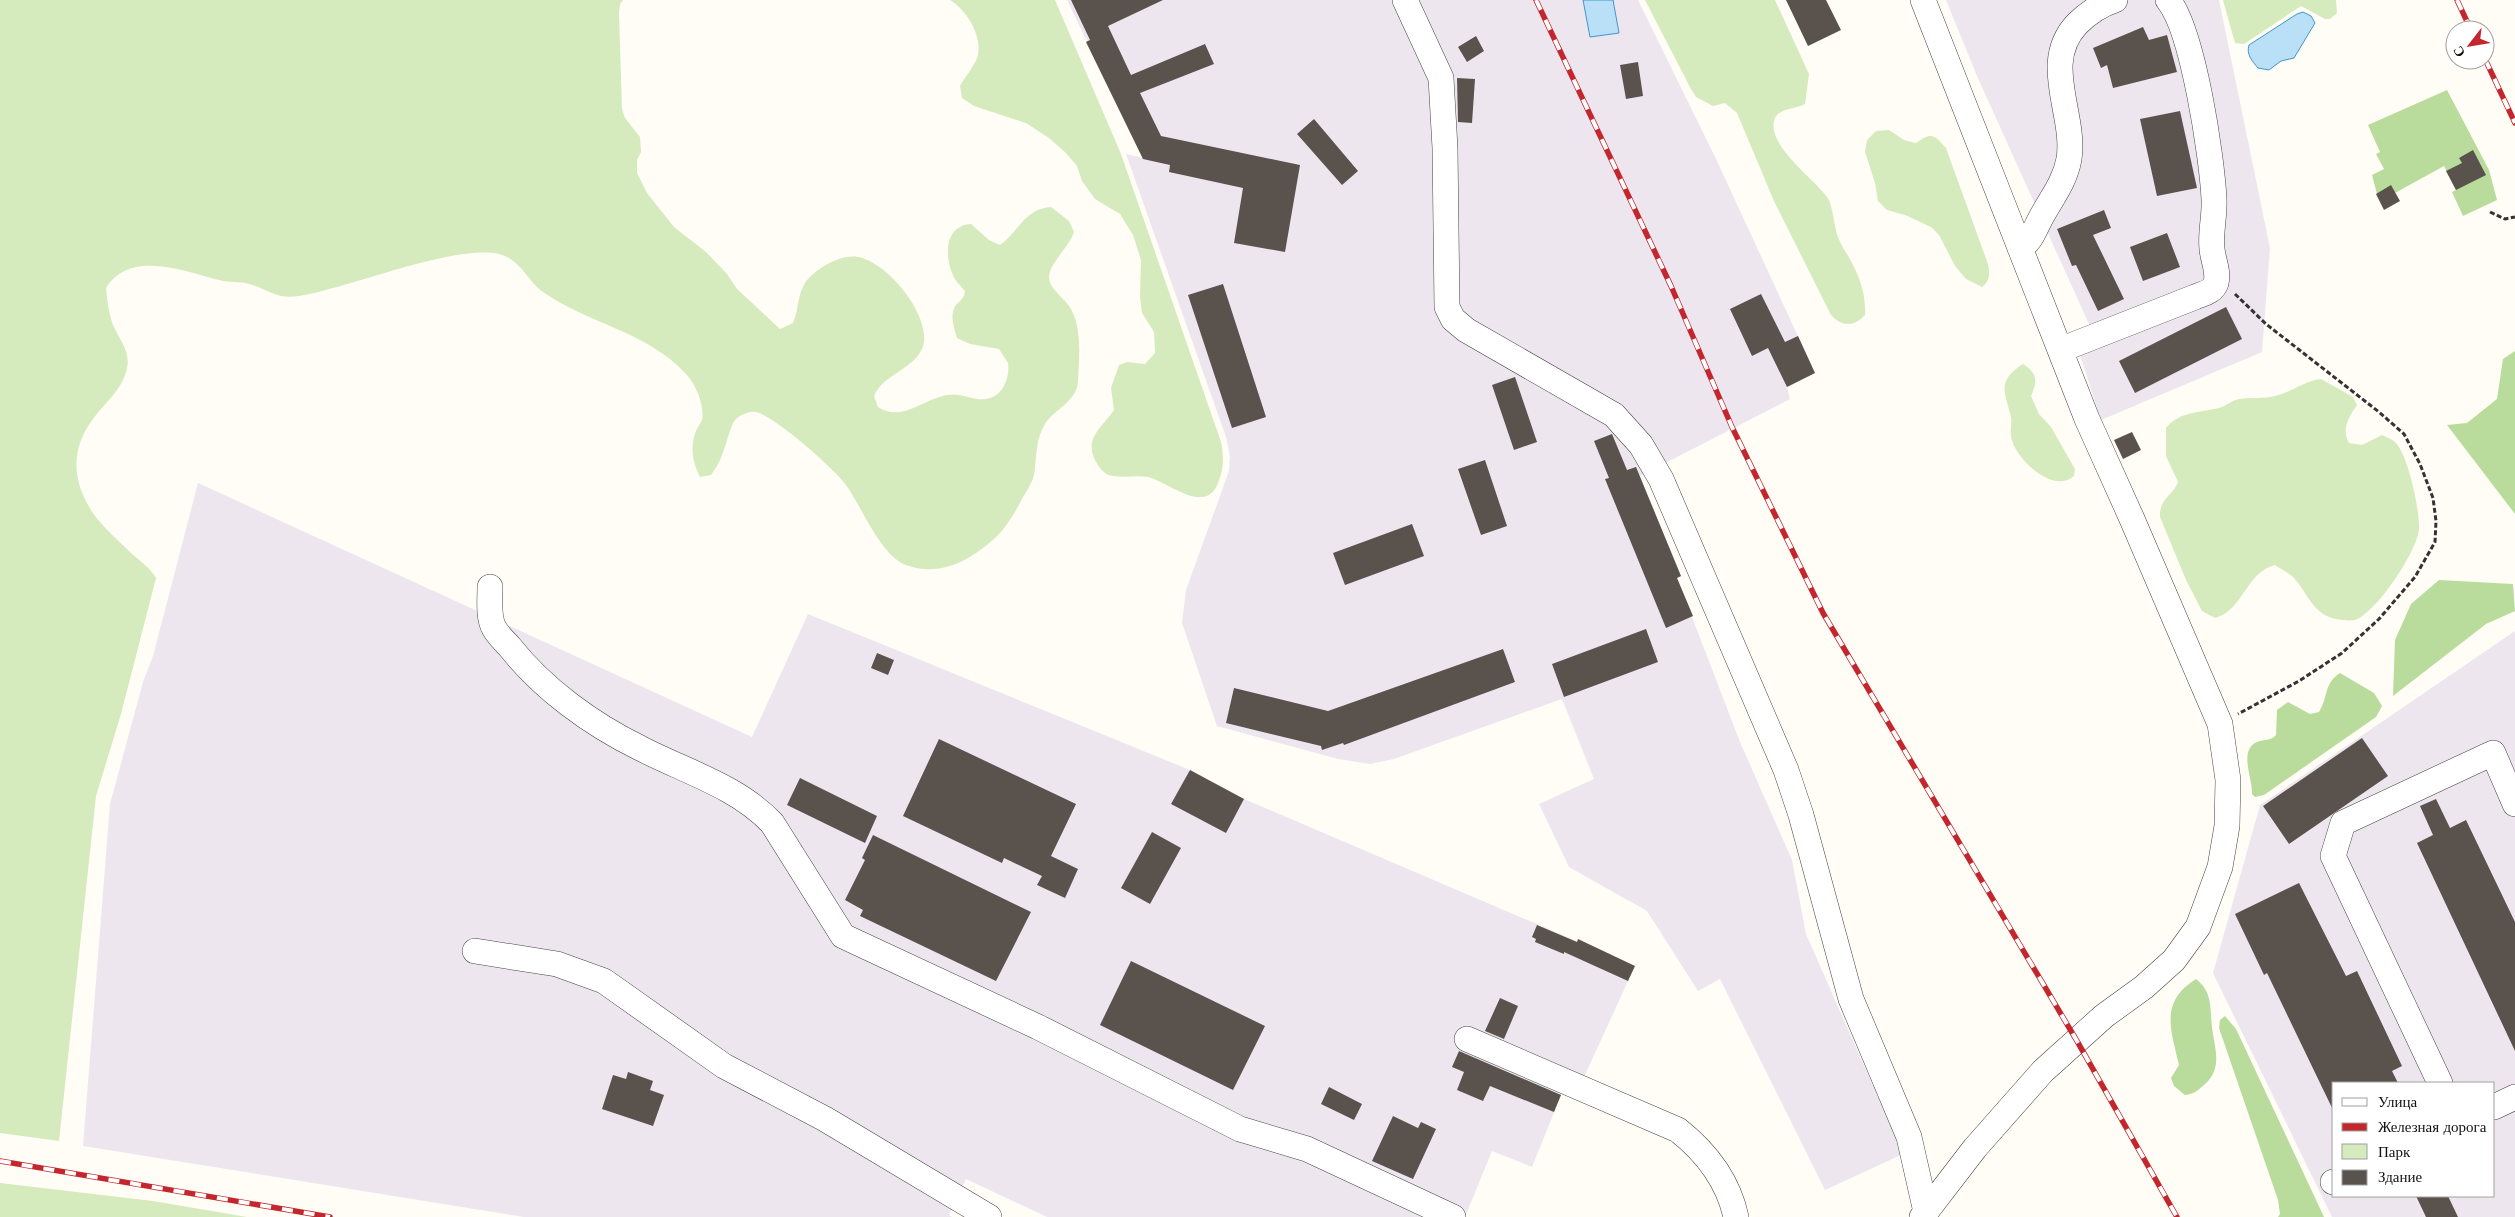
<svg xmlns="http://www.w3.org/2000/svg" width="2515" height="1217" font-family="'Libre Baskerville',serif">
<rect width="100%" height="100%" fill="#fffdf5"/>
<!-- industrial -->
<path fill="#eee6ef" fill-rule="evenodd" d="M 1067,0 L 1638,0 L 1717,161 L 1815,373 L 1787,387 L 1790,399 L 1640,476 L 1681,576 L 1677,578 L 1740,742 L 1792,860 L 1806,934 L 1903,1154 L 1825,1190 L 1720,979 L 1698,991 L 1647,911 L 1569,867 L 1539,804 L 1594,779 L 1562,699 L 1394,759 L 1370,764 L 1338,759 L 1217,726 L 1182,623 L 1186,590 L 1229,471 L 1230,456 L 1226,437 L 1126,154 L 1143,158 Z
M 1946,0 L 2219,0 L 2270,248 L 2262,352 L 2101,420 L 2079,352 L 2098,344 L 1977,76 Z
M 198,483 L 752,737 L 808,614 L 1190,770 L 1244,799 L 1635,966 L 1584,1077 L 1571,1071 L 1532,1167 L 1492,1151 L 1465,1217 L 1047,1217 L 966,1179 L 949,1215 L 952,1217 L 524,1217 L 83,1146 L 110,804 L 143,682 L 153,656 Z
M 2515,631 L 2515,1217 L 2332,1217 L 2213,973 L 2260,805 ZM 2334,1083 L 2494,1083 L 2494,1196 L 2334,1196 Z"/>
<!-- green -->
<path fill="#d5ebbd" d="M 0,0 L 623,0 L 620,4 L 619,13 L 622,109 L 625,118 L 640,137 L 641,152 L 637,160 L 637,173 L 647,193 L 674,227 L 706,252 L 727,274 L 737,289 L 780,329 L 793,323 C 799,309 797,296 805,283 C 815,269 840,254 858,257 C 887,262 928,312 924,342 C 920,368 883,373 874,396 L 878,407 C 902,423 924,398 948,395 C 962,392 976,403 990,398 C 1004,394 1010,376 1008,363 L 999,349 L 970,344 L 957,338 C 954,328 949,315 956,305 C 961,300 964,298 965,291 C 961,286 955,281 953,275 C 944,256 945,225 971,224 L 989,240 L 1000,245 C 1020,231 1024,209 1051,207 L 1069,221 L 1074,232 C 1069,247 1049,264 1049,277 C 1049,290 1067,299 1072,311 C 1082,331 1079,359 1078,381 C 1077,402 1055,408 1045,424 C 1035,440 1037,458 1034,475 C 1032,483 1026,492 1022,499 C 1007,528 996,541 968,558 C 949,569 927,573 906,565 C 880,555 862,507 846,485 C 835,469 773,415 756,412 C 749,411 740,415 735,420 C 730,426 726,447 722,455 C 720,462 715,469 711,475 L 700,477 C 693,463 690,449 695,434 C 696,429 700,425 702,420 C 705,405 695,382 684,372 C 647,332 587,323 543,292 C 526,280 522,260 499,254 C 461,245 373,278 333,288 C 318,292 297,299 281,296 C 271,294 260,287 249,284 C 240,281 229,283 219,280 C 184,271 130,249 106,288 C 107,300 109,314 113,325 C 119,339 131,352 127,368 C 123,388 108,400 96,415 C 74,442 70,472 87,503 C 97,523 114,536 129,551 C 139,561 148,565 156,578 L 121,714 L 96,796 L 59,1141 L 0,1133 Z
M 950,0 L 1055,0 L 1121,154 L 1221,442 C 1224,457 1224,468 1218,483 C 1205,516 1169,482 1148,477 C 1137,475 1125,478 1113,476 C 1105,475 1100,469 1096,462 C 1083,438 1102,428 1114,410 L 1111,388 L 1119,365 L 1127,362 L 1145,364 L 1155,353 L 1154,332 L 1142,313 L 1140,297 L 1141,260 L 1133,235 L 1120,214 L 1095,199 L 1082,181 L 1077,166 L 1066,153 L 1049,138 L 1026,123 L 974,106 L 962,98 L 960,86 C 965,77 973,68 977,58 C 984,38 967,10 950,0 Z
M 1645,0 L 1775,0 L 1809,74 L 1805,104 C 1796,109 1780,108 1775,118 C 1764,144 1815,179 1827,197 C 1833,205 1834,227 1838,237 C 1841,246 1847,253 1851,261 C 1860,278 1866,295 1865,315 C 1854,327 1842,327 1831,315 L 1774,201 L 1737,113 L 1725,103 L 1713,106 L 1696,97 L 1691,89 Z
M 2223,0 L 2336,0 L 2337,13 L 2330,19 L 2325,19 L 2301,6 L 2244,44 L 2235,43 Z
M 1889,130 L 1904,140 L 1916,143 C 1931,132 1934,134 1946,148 L 1988,264 C 1990,273 1990,281 1982,287 L 1966,279 L 1955,266 L 1939,235 L 1931,227 L 1905,215 L 1887,210 L 1878,201 L 1875,183 L 1865,152 L 1867,140 L 1876,131 Z
M 2023,364 C 2037,373 2038,381 2031,396 L 2039,414 L 2051,427 L 2075,469 L 2074,476 C 2071,478 2067,481 2063,481 C 2044,485 2013,455 2011,436 C 2010,430 2012,423 2011,417 C 2005,392 1996,381 2023,364 Z
M 2321,379 L 2353,397 L 2357,405 C 2349,417 2341,429 2349,443 L 2362,445 L 2382,435 C 2386,437 2392,439 2395,442 C 2408,454 2420,511 2419,529 C 2417,552 2376,613 2355,620 C 2349,621 2341,620 2336,619 C 2312,614 2308,593 2294,578 C 2289,573 2281,569 2275,565 C 2246,572 2243,611 2215,618 L 2202,611 L 2186,580 L 2160,517 C 2159,498 2173,496 2178,482 L 2166,456 L 2166,428 C 2180,411 2199,413 2219,408 C 2226,406 2232,400 2240,399 C 2251,397 2263,399 2275,396 C 2292,392 2304,381 2321,379 Z
M 0,1183 L 153,1201 L 247,1217 L 0,1217 Z"/>
<!-- forest -->
<path fill="#b9dc9c" d="M 2447,90 L 2489,170 L 2497,200 L 2463,216 L 2452,192 L 2456,190 L 2444,166 L 2395,193 L 2377,194 L 2372,175 L 2384,169 L 2376,154 L 2380,152 L 2368,125 Z
M 2515,351 L 2515,514 L 2447,425 L 2467,423 L 2497,399 L 2503,359 Z
M 2439,580 L 2513,584 L 2515,611 L 2486,624 L 2393,696 L 2395,640 L 2411,604 Z
M 2340,673 L 2374,693 L 2382,706 L 2376,717 L 2264,795 L 2255,797 L 2252,794 C 2253,779 2238,750 2257,742 C 2264,739 2271,741 2276,735 L 2277,710 L 2288,702 L 2310,714 L 2319,712 C 2328,698 2324,683 2340,673 Z
M 2196,979 C 2213,992 2210,1009 2212,1028 C 2215,1050 2223,1068 2204,1085 C 2197,1091 2194,1094 2185,1095 L 2174,1086 L 2171,1078 L 2179,1065 C 2171,1030 2159,1002 2196,979 Z
M 2225,1016 L 2236,1029 L 2324,1217 L 2278,1217 L 2280,1214 L 2278,1200 L 2219,1028 L 2220,1020 Z"/>
<!-- water -->
<path fill="#b9e0f7" stroke="#3f96cf" d="M 1583,0 L 1613,0 L 1619,33 L 1590,37 Z
M 2303,12 L 2311,16 L 2315,23 L 2294,58 L 2281,61 L 2269,70 L 2258,68 C 2252,61 2246,54 2249,45 L 2297,14 Z"/>
<!-- building -->
<path fill="#5a524d" d="M 1071,0 L 1163,0 L 1108,26 L 1131,75 L 1205,44 L 1214,64 L 1140,93 L 1161,136 L 1300,165 L 1285,252 L 1234,243 L 1243,188 L 1169,172 L 1170,165 L 1143,159 L 1086,42 L 1090,40 Z
M 1786,0 L 1826,0 L 1841,30 L 1808,46 Z
M 2143,27 L 2149,40 L 2167,35 L 2177,72 L 2113,88 L 2107,65 L 2101,68 L 2093,48 Z
M 1476,36 L 1484,51 L 1467,62 L 1458,47 Z
M 1638,62 L 1643,96 L 1626,99 L 1620,65 Z
M 1457,78 L 1475,79 L 1472,123 L 1458,122 Z
M 2180,111 L 2197,188 L 2157,196 L 2140,119 Z
M 1314,119 L 1358,171 L 1342,185 L 1297,134 Z
M 2473,150 L 2486,175 L 2456,190 L 2446,171 L 2462,163 L 2459,158 Z
M 2391,185 L 2400,201 L 2384,210 L 2376,194 Z
M 2104,210 L 2111,228 L 2093,235 L 2124,299 L 2098,311 L 2076,265 L 2072,266 L 2057,229 Z
M 2167,233 L 2180,267 L 2143,281 L 2130,247 Z
M 1223,284 L 1266,417 L 1232,428 L 1188,295 Z
M 1761,294 L 1785,342 L 1798,336 L 1815,373 L 1787,387 L 1768,348 L 1752,356 L 1730,309 Z
M 2226,307 L 2242,339 L 2135,393 L 2119,361 Z
M 1515,377 L 1537,442 L 1514,450 L 1492,385 Z
M 2132,432 L 2141,450 L 2123,459 L 2114,440 Z
M 1612,434 L 1627,470 L 1636,467 L 1681,576 L 1677,578 L 1693,616 L 1666,628 L 1605,479 L 1609,478 L 1594,441 Z
M 1485,460 L 1507,526 L 1481,535 L 1458,469 Z
M 1412,524 L 1424,556 L 1345,585 L 1333,553 Z
M 1646,629 L 1658,662 L 1564,697 L 1552,664 Z
M 1503,649 L 1515,682 L 1344,745 L 1343,743 L 1322,750 L 1321,746 L 1226,723 L 1234,688 L 1328,711 Z
M 877,653 L 894,660 L 888,675 L 871,668 Z
M 2362,738 L 2388,776 L 2289,844 L 2263,806 Z
M 939,739 L 1076,804 L 1051,856 L 1078,869 L 1065,898 L 1037,885 L 1042,876 L 1004,858 L 1002,863 L 903,816 Z
M 1190,770 L 1244,799 L 1226,833 L 1171,804 Z
M 800,778 L 877,816 L 865,843 L 787,805 Z
M 2436,799 L 2450,828 L 2466,820 L 2515,922 L 2515,1051 L 2417,843 L 2433,835 L 2420,806 Z
M 1152,832 L 1181,848 L 1150,904 L 1121,888 Z
M 873,835 L 1031,912 L 996,981 L 860,916 L 863,910 L 845,900 L 865,860 L 862,858 Z
M 2299,883 L 2346,976 L 2357,971 L 2402,1066 L 2392,1071 L 2398,1083 L 2334,1083 L 2334,1112 L 2267,973 L 2264,975 L 2235,914 Z
M 1537,925 L 1577,942 L 1578,939 L 1635,966 L 1628,981 L 1564,952 L 1564,954 L 1535,942 L 1536,939 L 1532,937 Z
M 1131,961 L 1265,1026 L 1233,1090 L 1100,1025 Z
M 1500,998 L 1518,1006 L 1504,1039 L 1485,1031 Z
M 1459,1051 L 1561,1095 L 1554,1112 L 1490,1086 L 1483,1101 L 1457,1090 L 1464,1072 L 1452,1067 Z
M 628,1072 L 653,1081 L 650,1090 L 664,1095 L 653,1126 L 602,1109 L 613,1075 L 626,1079 Z
M 1329,1087 L 1362,1104 L 1354,1120 L 1321,1104 Z
M 1393,1116 L 1418,1128 L 1421,1122 L 1436,1129 L 1413,1179 L 1372,1161 Z
M 2416,1196 L 2448,1196 L 2458,1217 L 2426,1217 Z"/>
<g fill="none" stroke-linecap="round" stroke-linejoin="round">
<!-- minor casing -->
<g stroke="#444" stroke-width="26">
<path id="minor" d="M 1405,0 L 1441,78 L 1445,148 L 1447,307 L 1453,319 L 1466,330 L 1614,415 L 1641,445 L 1661,479 L 1786,770 L 1801,815 L 1851,999 L 1909,1137 L 1926,1212
M 2020,248 C 2033,240 2035,227 2043,214 C 2053,196 2065,181 2069,159 C 2076,114 2040,63 2077,24 C 2088,13 2100,5 2115,0
M 2060,350 L 2195,297 C 2202,294 2213,292 2216,283 C 2219,272 2213,260 2212,249 C 2210,233 2215,216 2214,199 C 2212,157 2193,30 2168,0
M 490,587 C 490,600 488,617 494,628 C 498,635 504,641 509,646 C 543,689 591,724 640,748 C 684,771 737,786 772,823 L 843,936 L 1038,1027 L 1240,1129 L 1307,1149 L 1453,1217
M 475,951 L 557,964 L 604,981 L 724,1066 L 825,1119 L 989,1217
M 1467,1039 L 1678,1130 C 1707,1153 1728,1180 1736,1217
M 2440,1083 L 2333,856 L 2343,823 L 2493,753 L 2515,804
M 2494,1107 L 2515,1097
M 2333,1182 L 2334,1182
M 1922,1217 L 1975,1148 L 2043,1071 L 2104,1016 L 2144,987 L 2174,960 L 2198,927 L 2220,867 L 2227,826 L 2228,780 L 2220,724 L 2132,519 L 2087,419 L 1923,0"/>
</g>
<!-- path -->
<path stroke="#333" stroke-width="3" stroke-dasharray="5 2.5" stroke-linecap="butt" d="M 2490,212 L 2505,219 L 2515,217
M 2235,294 L 2266,324 L 2379,412 L 2404,434 L 2420,464 L 2433,498 L 2436,521 L 2435,542 L 2415,577 L 2379,619 L 2342,653 L 2299,681 L 2238,714"/>
<!-- minor -->
<use href="#minor" stroke="#fff" stroke-width="25"/>
<!-- rail casing -->
<g stroke="#c4262e" stroke-width="5.5">
<path id="rail" d="M 1536,0 L 1671,286 L 1732,427 L 1823,613 L 2077,1041 L 2177,1217
M 2457,0 L 2471,30
M 2485,59 L 2515,123
M 0,1161 L 330,1217"/>
</g>
<!-- rail -->
<use href="#rail" stroke="#fff" stroke-width="4" stroke-dasharray="11" stroke-linecap="butt"/>
</g>
<!-- legend -->
<rect x="2332" y="1082" width="162" height="115" fill="#ffffff" stroke="#a0a0a0"/>
<rect x="2342" y="1098" width="25" height="8" fill="#ffffff" stroke="#a0a0a0"/>
<text x="2378" y="1107" font-size="15" fill="#111111">Улица</text>
<rect x="2342" y="1123" width="25" height="8" fill="#c4262e" stroke="#a0a0a0"/>
<text x="2378" y="1132" font-size="15" fill="#111111">Железная дорога</text>
<rect x="2342" y="1144" width="25" height="15" fill="#d5ebbd" stroke="#a0a0a0"/>
<text x="2378" y="1157" font-size="15" fill="#111111">Парк</text>
<rect x="2342" y="1170" width="25" height="15" fill="#5a524d" stroke="#a0a0a0"/>
<text x="2378" y="1182" font-size="15" fill="#111111">Здание</text>
<!-- north arrow -->
<g transform="translate(2470 45) rotate(239)"><circle r="24" fill="#ffffff" stroke="#a0a0a0"/>
<path d="M0-4L9 19L0 12L-9 19Z" fill="#c4262e"/>
<text y="-8" font-size="14" font-weight="bold" text-anchor="middle" fill="#111111">С</text>
</g>
</svg>
